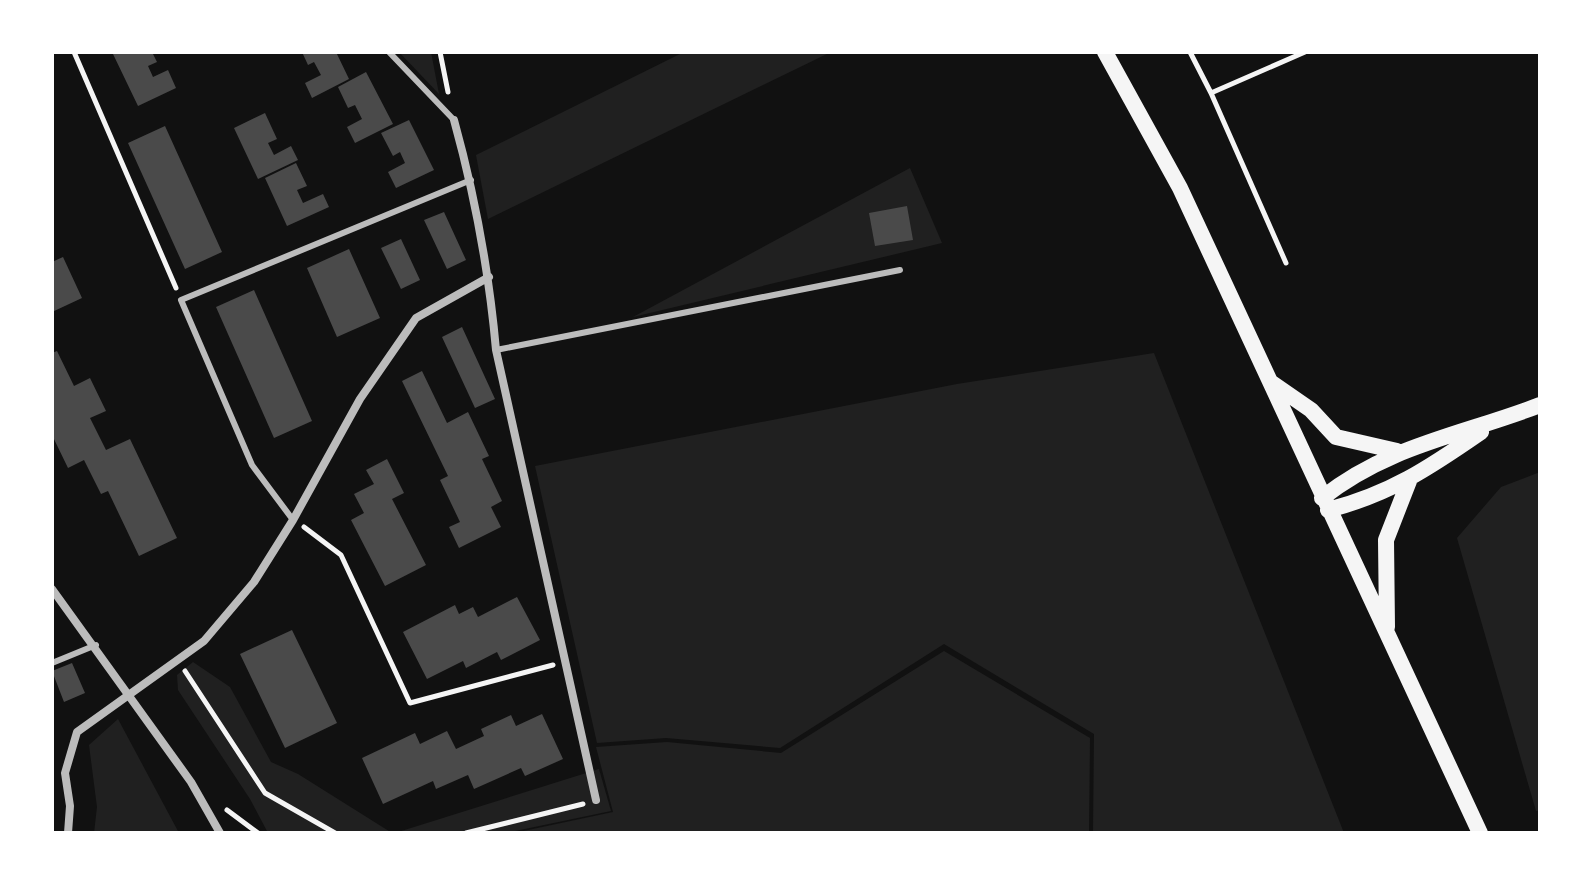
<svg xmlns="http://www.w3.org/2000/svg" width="1592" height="885" font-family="Commissioner,sans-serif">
<rect width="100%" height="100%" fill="#111"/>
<!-- green -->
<path fill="#202020" d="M 399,52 L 431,52 L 439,94 Z
M 684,52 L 831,52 L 488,219 L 476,155 Z
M 910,168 L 942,243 L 633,317 Z
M 1154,353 L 1344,833 L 1093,833 L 1094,734 L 944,644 L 780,748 L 666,738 L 597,743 L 535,466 L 957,384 Z
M 1540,472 L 1540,810 L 1536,811 L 1457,538 L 1501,487 Z
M 944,651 L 1090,738 L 1089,833 L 514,833 L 613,812 L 596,747 L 667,742 L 781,753 Z
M 193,662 L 230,687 L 271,762 L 298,774 L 392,833 L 268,833 L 250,799 L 178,690 L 177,675 Z
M 118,719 L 179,833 L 94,833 L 97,807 L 89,745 Z
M 599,769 L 611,811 L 506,833 L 395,833 Z"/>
<!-- building -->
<path fill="#4a4a4a" d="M 116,52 L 152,52 L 157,62 L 148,66 L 153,77 L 168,70 L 176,88 L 138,106 L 113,54 Z
M 302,52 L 336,52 L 349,79 L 312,98 L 305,83 L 321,75 L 314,62 L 308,65 Z
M 366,72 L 393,124 L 355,143 L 347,127 L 362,119 L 355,105 L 348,108 L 338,87 Z
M 265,113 L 277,139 L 268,143 L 274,155 L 291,146 L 298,160 L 258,179 L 234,128 Z
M 409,120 L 434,170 L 396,188 L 388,172 L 405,163 L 400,152 L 393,156 L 381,133 Z
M 165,126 L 222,252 L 185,269 L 128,143 Z
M 296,163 L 307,186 L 297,190 L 303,203 L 323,194 L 329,207 L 287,226 L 265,178 Z
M 907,206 L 913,240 L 875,246 L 869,213 Z
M 444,212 L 466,260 L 447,269 L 424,220 Z
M 401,239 L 420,280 L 401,289 L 381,248 Z
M 349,249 L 380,318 L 337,337 L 307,268 Z
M 63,257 L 82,298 L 52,312 L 52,262 Z
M 254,290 L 312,421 L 274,438 L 216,307 Z
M 462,327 L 495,399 L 475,408 L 442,337 Z
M 57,351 L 74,386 L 90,378 L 106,411 L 90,418 L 106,450 L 130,439 L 177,538 L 139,556 L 108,491 L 101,494 L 84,460 L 68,468 L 52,435 L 52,353 Z
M 422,371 L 447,423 L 468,412 L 489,456 L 482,459 L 502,501 L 491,507 L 501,527 L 459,548 L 449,527 L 460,522 L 440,480 L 448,476 L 402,381 Z
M 387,459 L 404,493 L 392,499 L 426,565 L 385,586 L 351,520 L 364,513 L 354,494 L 374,484 L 366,470 Z
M 517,597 L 540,640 L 501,660 L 497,652 L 466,668 L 463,661 L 427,679 L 403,632 L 455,605 L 459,614 L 473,607 L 478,617 Z
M 292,630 L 337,723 L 285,748 L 240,654 Z
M 72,663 L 85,693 L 64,702 L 52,671 Z
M 542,714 L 563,759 L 525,776 L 521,768 L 474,789 L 468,775 L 436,789 L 433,781 L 383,804 L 362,758 L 415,733 L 420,744 L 447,731 L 456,749 L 484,736 L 481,729 L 511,715 L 516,726 Z"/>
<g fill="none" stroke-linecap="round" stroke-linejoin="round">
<!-- path -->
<path stroke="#f5f5f5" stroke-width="5" d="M 74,52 L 176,288
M 440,52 L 448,92
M 1190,52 L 1211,93 L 1286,263
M 1211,93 L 1305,52
M 304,527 L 341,555 L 410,703 L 553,665
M 185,671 L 265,793 L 335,833
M 227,810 L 258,833
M 466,833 L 583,804"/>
<!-- service -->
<path stroke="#bcbcbc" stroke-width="6" d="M 389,52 L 454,120
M 496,350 L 900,270
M 293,520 L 252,465 L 181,300 L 471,180
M 52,663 L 96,645"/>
<!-- minor -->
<path stroke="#bcbcbc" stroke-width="8" d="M 454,120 C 475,196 489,271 496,350 L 596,800
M 52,589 L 191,782 L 220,833
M 68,833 L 70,806 L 65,773 L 77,732 L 204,641 L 254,582 L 293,520 L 360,399 L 416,318 L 489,277"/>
<!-- secondary -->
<path stroke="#f5f5f5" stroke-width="16" d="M 1105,52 L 1180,188 L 1480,833
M 1272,383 L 1311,410 L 1336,437 L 1397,451
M 1322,498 C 1389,445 1462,435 1540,405
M 1328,510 C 1390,494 1429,468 1481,432
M 1387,627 L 1386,540 L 1409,481"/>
</g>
<!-- border -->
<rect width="1592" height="885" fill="none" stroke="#ffffff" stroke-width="108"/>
</svg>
